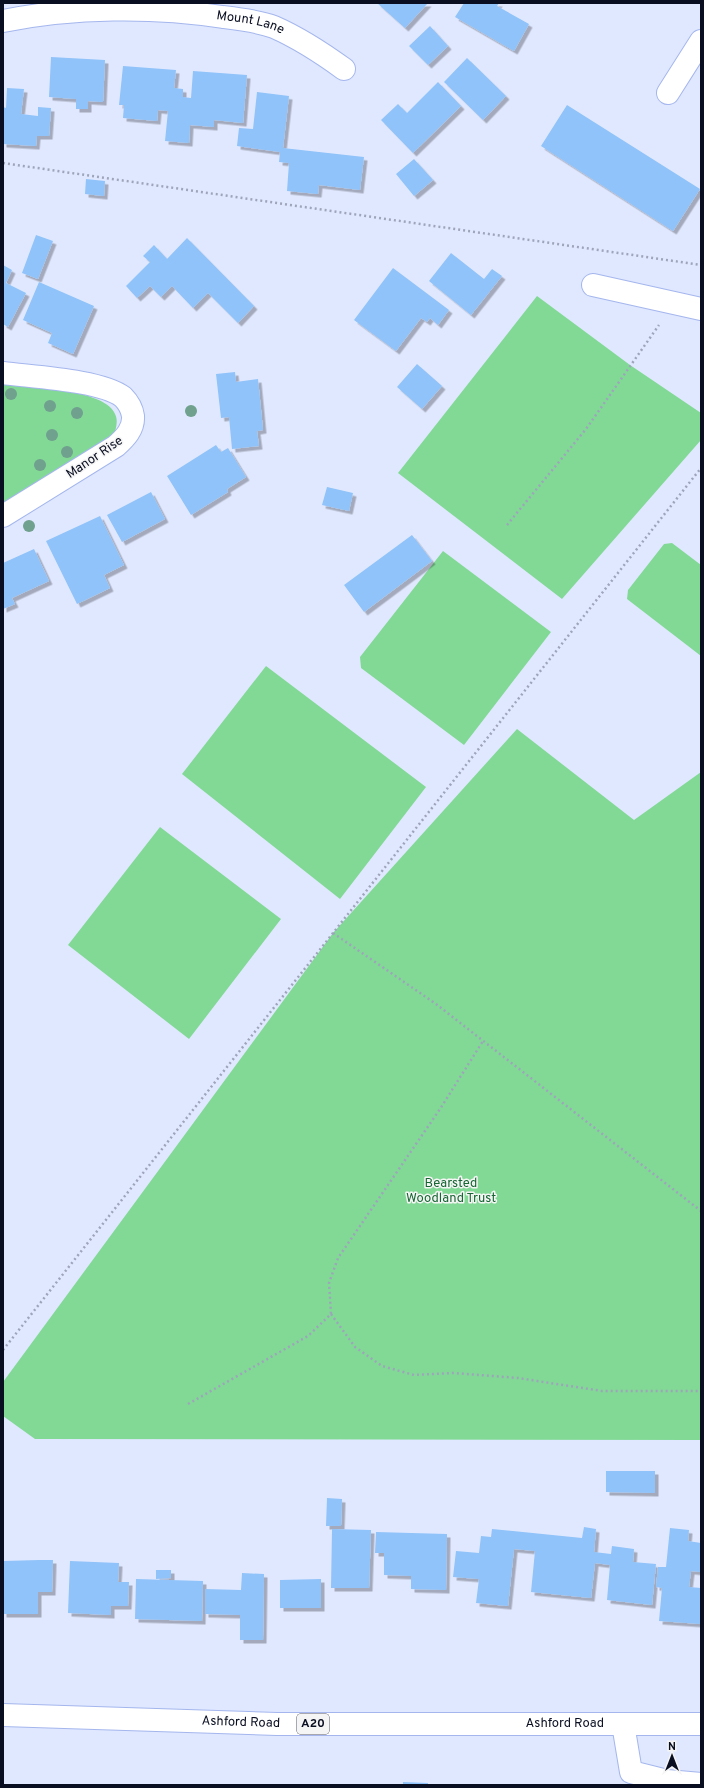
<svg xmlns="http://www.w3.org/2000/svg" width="704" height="1788" font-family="Overpass,sans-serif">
<defs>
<filter id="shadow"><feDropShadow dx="3.5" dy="3.5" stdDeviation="0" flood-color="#0004"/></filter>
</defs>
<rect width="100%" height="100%" fill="#e0e8ff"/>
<!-- green -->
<path fill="#82d996" d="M 537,296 L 630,365 L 701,413 L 701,440 L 562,599 L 398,473 Z
M 3,381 C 26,384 104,391 114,412 C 119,420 116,427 114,436 L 3,508 Z
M 672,543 L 701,565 L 701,656 L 627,599 L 628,590 L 664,544 Z
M 443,551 L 551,632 L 464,745 L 361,668 L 360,657 Z
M 266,666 L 426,787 L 340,899 L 182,774 Z
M 517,729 L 634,820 L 701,772 L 701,1440 L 35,1439 L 3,1416 L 3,1382 L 333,933 Z
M 160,827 L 281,919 L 189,1039 L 68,945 Z"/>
<!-- building -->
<path fill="#90c3f9" filter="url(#shadow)" d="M 377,3 L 428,3 L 405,28 Z
M 464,3 L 499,3 L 497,6 L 529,24 L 514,51 L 455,17 Z
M 430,26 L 448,46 L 428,65 L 409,46 Z
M 51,57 L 105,60 L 103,102 L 88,101 L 88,109 L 76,109 L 76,99 L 49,97 Z
M 467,58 L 506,96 L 483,120 L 444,82 Z
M 123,66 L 176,70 L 174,88 L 183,89 L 183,97 L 191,98 L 193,71 L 247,75 L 243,123 L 214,120 L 214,127 L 190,125 L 189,143 L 165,141 L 168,111 L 158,110 L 157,121 L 123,118 L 124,105 L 119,105 Z
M 438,82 L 461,106 L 413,153 L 381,120 L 398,104 L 407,113 Z
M 7,88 L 24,89 L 21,114 L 38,116 L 38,107 L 51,108 L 49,136 L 37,136 L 36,146 L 3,144 L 3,107 L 6,108 Z
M 257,92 L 289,96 L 283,148 L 364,157 L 360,190 L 319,185 L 318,194 L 287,191 L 289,163 L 279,162 L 280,152 L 237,146 L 239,128 L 253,129 Z
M 567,105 L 700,189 L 673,231 L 541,146 Z
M 414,159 L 433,180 L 414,196 L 396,174 Z
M 86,179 L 105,181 L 104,196 L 85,194 Z
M 36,235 L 53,241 L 38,279 L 22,273 Z
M 187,238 L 254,306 L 238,323 L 208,293 L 193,308 L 172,286 L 161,297 L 150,286 L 137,298 L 126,286 L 150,262 L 143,256 L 154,245 L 167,259 Z
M 451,253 L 484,279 L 492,269 L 502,276 L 471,315 L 429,281 Z
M 3,265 L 12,270 L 6,283 L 26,293 L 8,327 L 3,324 Z
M 393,268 L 449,310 L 438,325 L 430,318 L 427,322 L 421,318 L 396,351 L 354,320 Z
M 39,282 L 94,306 L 73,354 L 48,343 L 52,333 L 23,320 Z
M 417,364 L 442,386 L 422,409 L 397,387 Z
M 235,372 L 236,382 L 258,379 L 263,430 L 257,431 L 259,446 L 232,449 L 229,417 L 221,418 L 216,374 Z
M 216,445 L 221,452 L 228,448 L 246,477 L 227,489 L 228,492 L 191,515 L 167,476 Z
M 327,487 L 353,493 L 349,511 L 322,505 Z
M 151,492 L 165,519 L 122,542 L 107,515 Z
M 100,516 L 124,565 L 104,575 L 110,588 L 77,604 L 46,541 Z
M 412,535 L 432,561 L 364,612 L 344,585 Z
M 34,549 L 49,581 L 12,598 L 15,604 L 3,609 L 3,563 Z
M 606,1471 L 655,1471 L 655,1493 L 606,1492 Z
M 327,1498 L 342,1499 L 341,1526 L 326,1526 Z
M 584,1527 L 596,1529 L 594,1552 L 611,1554 L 612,1546 L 634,1549 L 633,1562 L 656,1564 L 652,1605 L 607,1600 L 610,1565 L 595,1563 L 591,1598 L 531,1592 L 535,1551 L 514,1549 L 508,1606 L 476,1603 L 479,1579 L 453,1577 L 456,1551 L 479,1553 L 481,1536 L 491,1537 L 492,1529 L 582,1538 Z
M 670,1528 L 689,1530 L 688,1541 L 701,1543 L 701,1572 L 691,1571 L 689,1587 L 701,1588 L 701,1624 L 659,1621 L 662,1588 L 656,1587 L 658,1567 L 666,1567 Z
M 332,1529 L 371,1530 L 369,1588 L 331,1588 Z
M 376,1532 L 447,1534 L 446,1590 L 411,1589 L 411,1576 L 384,1575 L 384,1553 L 375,1553 Z
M 39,1560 L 53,1560 L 52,1592 L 38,1592 L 38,1614 L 3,1614 L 3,1561 Z
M 70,1561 L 119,1563 L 118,1582 L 129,1582 L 128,1606 L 111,1606 L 111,1615 L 68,1613 Z
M 156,1570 L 171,1570 L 171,1578 L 156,1579 Z
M 242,1573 L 264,1574 L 263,1640 L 240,1640 L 240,1615 L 205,1614 L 205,1589 L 241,1590 Z
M 136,1579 L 203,1581 L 202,1621 L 135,1619 Z
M 321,1579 L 321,1608 L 280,1608 L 280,1580 Z
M 403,1782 L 428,1783 L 428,1785 L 403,1785 Z"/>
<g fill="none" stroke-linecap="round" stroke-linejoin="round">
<!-- minor casing -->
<g stroke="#a4b6ed" stroke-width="24">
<g id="minor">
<path id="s1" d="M 3,21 C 74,7 152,6 223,17 C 240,19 258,21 274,27 C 299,38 322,53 344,69"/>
<path d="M 668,93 L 701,41"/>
<path d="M 593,285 L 701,309"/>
<path d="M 3,373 C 32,377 101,380 123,397 C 128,402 132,409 133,416 C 134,429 125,438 116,446 L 3,516"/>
<path d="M 623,1724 L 631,1772 L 667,1781 L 701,1784"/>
</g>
</g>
<!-- major casing -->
<g stroke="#a4b6ed" stroke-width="24">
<g id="major">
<path id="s2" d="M 3,1715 L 277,1724 L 701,1724"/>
</g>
</g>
<!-- path -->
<path stroke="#9ea5bb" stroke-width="2.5" stroke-dasharray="2 3" stroke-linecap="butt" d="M 3,163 L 701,265
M 507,525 L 586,429 L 659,325
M 333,933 L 436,1004 L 701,1211
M 331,1314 L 355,1347 L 382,1366 L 414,1375 L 454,1373 L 518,1378 L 602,1391 L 701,1391
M 3,1350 L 701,468
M 188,1404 L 308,1336 L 331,1314 L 329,1283 L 338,1258 L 440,1109 L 483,1041"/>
<!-- minor -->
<use href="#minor" stroke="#fff" stroke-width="22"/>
<!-- major -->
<use href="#major" stroke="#fff" stroke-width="22"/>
</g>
<!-- trees -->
<g fill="#70a08e">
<circle cx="11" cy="394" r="6"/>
<circle cx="50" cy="406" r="6"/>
<circle cx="191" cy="411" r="6"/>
<circle cx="77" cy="413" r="6"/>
<circle cx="52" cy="435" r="6"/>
<circle cx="67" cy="452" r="6"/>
<circle cx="40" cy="465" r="6"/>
<circle cx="29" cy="526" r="6"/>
</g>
<g text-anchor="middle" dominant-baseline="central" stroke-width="3" stroke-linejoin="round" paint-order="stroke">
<!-- shield labels -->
<rect fill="#f5f5f5" stroke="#505361" stroke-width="1" x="297" y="1714" width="32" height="20" rx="3"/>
<g font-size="12" font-weight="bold" fill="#090e21">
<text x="313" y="1724">A20</text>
</g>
<!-- street labels -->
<g font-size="13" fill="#090e21" stroke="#f5f5f5">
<text stroke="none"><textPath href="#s1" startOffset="249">Mount Lane</textPath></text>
<text transform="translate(95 458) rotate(-34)">Manor Rise</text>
<text stroke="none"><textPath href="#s2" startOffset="238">Ashford Road</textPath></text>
<text stroke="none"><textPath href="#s2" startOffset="562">Ashford Road</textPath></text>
</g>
<!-- park labels -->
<g font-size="13" fill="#156632" stroke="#f5f5f5">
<text x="451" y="1184">Bearsted<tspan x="451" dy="15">Woodland Trust</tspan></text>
</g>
</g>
<!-- border -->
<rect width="704" height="1788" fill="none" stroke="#090e21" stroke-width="8"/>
<!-- north arrow -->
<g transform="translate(672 1756)" stroke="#f5f5f5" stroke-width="3" paint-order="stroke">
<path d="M0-3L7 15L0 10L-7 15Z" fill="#090e21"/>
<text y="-6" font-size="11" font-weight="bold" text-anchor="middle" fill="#090e21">N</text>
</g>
</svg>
